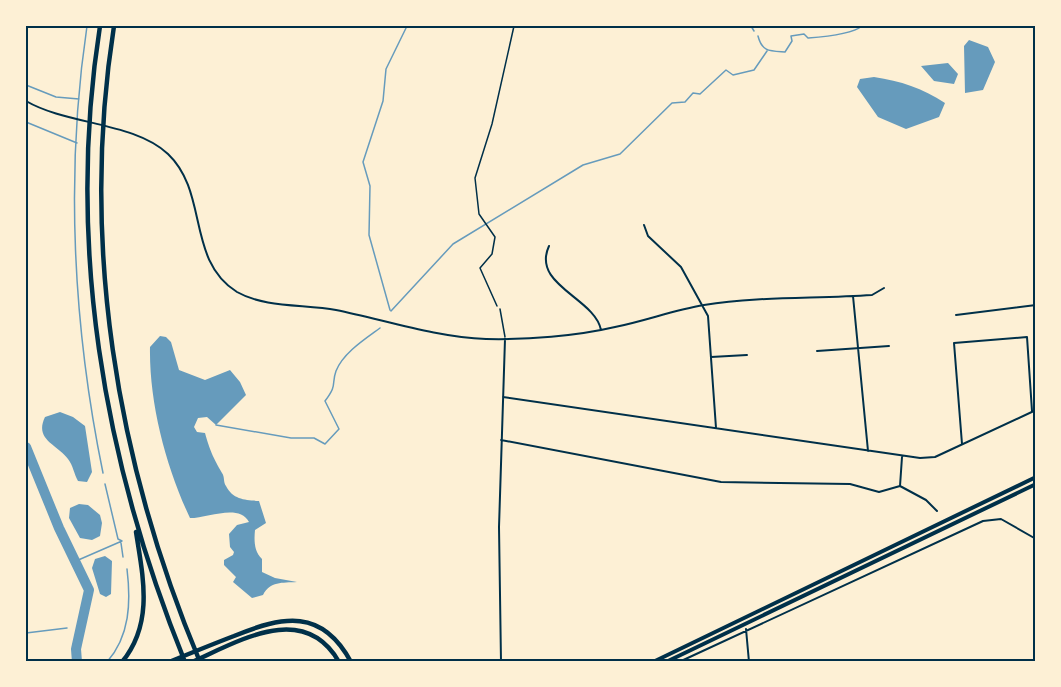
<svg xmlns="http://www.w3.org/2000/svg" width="1061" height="687" font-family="'PT Sans Narrow',sans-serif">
<rect width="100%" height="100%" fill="#fdf0d5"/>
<!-- water -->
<path fill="#669bbc" d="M 969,40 L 988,47 L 995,62 L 983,90 L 965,93 L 964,46 Z
M 948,63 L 958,74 L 954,84 L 934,81 L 921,66 Z
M 874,77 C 901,81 922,88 945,103 L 939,117 L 906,129 L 878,117 L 857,87 L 860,79 Z
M 160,336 L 166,337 L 171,342 L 179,370 L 205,380 L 230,370 L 240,382 L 246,395 L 216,425 L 207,417 L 198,418 L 194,427 L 197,432 L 205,433 C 210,451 213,457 222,473 C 225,477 223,482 226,486 C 233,500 246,500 259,501 L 266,523 L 255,530 C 254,540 254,552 262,559 L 262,572 L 275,578 L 297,582 C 282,583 270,581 263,595 L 252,598 L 233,582 L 236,577 L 224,565 L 224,560 L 233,555 L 234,552 L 230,547 L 229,534 L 237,525 L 249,522 C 239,503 208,518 190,518 C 166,467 149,403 150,347 Z
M 60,412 L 73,417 L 85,426 L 92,472 L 87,482 L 78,481 C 74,474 73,465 68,459 C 57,444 34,440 45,417 Z
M 79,504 L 88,505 L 100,515 L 102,523 L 100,536 L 92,540 L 80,538 L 69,518 L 70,508 Z
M 105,556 L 112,561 L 111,594 L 106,597 L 100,594 L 92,568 L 95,559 Z"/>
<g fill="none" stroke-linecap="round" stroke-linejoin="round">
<!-- stream -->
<path stroke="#669bbc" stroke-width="1.5" d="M 87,26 C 65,173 73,327 103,473
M 751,26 L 754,31
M 758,36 C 762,52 770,51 785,52 L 792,41 L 791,36 L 804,34 L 808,38 C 822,37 851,35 862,26
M 26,85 L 56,97 L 79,99
M 26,122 L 77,143
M 390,310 L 369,235 L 370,186 L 363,162 L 383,101 L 386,69 L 407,26
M 391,311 L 453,244 L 583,165 L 620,154 L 672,103 L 685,102 L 693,93 L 700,94 L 726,70 L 733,75 L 754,70 L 767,51
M 216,425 L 291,438 L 314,438 L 325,444 L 339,429 L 325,401 C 338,384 331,385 336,371 C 343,353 365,339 380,328
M 121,543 L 123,557
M 76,561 L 122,541 L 118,539 L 105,484
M 26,633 L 67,628
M 107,662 C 130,636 131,602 127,569"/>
<!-- river -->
<path stroke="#669bbc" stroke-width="10" d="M 26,447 L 59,528 L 89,590 L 76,649 L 77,662"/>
<!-- path -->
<path stroke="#003049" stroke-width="1.5" d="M 497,306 L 480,268 L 492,254 L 495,237 L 479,214 L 475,178 L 492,124 L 514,26"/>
<!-- service -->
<path stroke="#003049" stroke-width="1.5" d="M 500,309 L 505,337"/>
<!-- minor -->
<path stroke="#003049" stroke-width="2" d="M 26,101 C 67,125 134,122 168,154 C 209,193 186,260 237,292 C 265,308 305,304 336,310 C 385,320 436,337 486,339 C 526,340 577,336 615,327 C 645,321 674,310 704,305 C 759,296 816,299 872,295 L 884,288
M 644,225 L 648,236 L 681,267 L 708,316 L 716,428
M 549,246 C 531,285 595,298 601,330
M 853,296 L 868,451
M 956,315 L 1036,305
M 817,351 L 889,346
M 711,357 L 747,355
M 503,397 L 920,458 L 935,457 L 1036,410
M 501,440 L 721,482 L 850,484 L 879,492 L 900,486
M 962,444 L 954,343 L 1027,337 L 1032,411
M 900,486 L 926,500 L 937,511
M 900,486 L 902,457
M 746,629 L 749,662
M 501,662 L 499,527 L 505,339
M 679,662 L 983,521 L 1001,519 L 1036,539"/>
<!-- primary -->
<path stroke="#003049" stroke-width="4" d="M 653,662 L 1036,477
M 666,662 L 1036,484"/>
<!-- motorway -->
<path stroke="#003049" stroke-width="4.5" d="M 100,26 C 66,242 103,460 185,662
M 114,26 C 80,241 116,462 200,662
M 122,662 C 154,623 143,577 136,532
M 169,662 C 191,653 213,644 234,636 C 283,616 322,608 351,662
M 192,662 C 239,641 304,601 339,662"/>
</g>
<!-- border -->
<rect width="1061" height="687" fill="none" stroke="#fdf0d5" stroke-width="54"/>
<rect x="27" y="27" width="1007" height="633" fill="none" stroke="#003049" stroke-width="2"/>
</svg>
